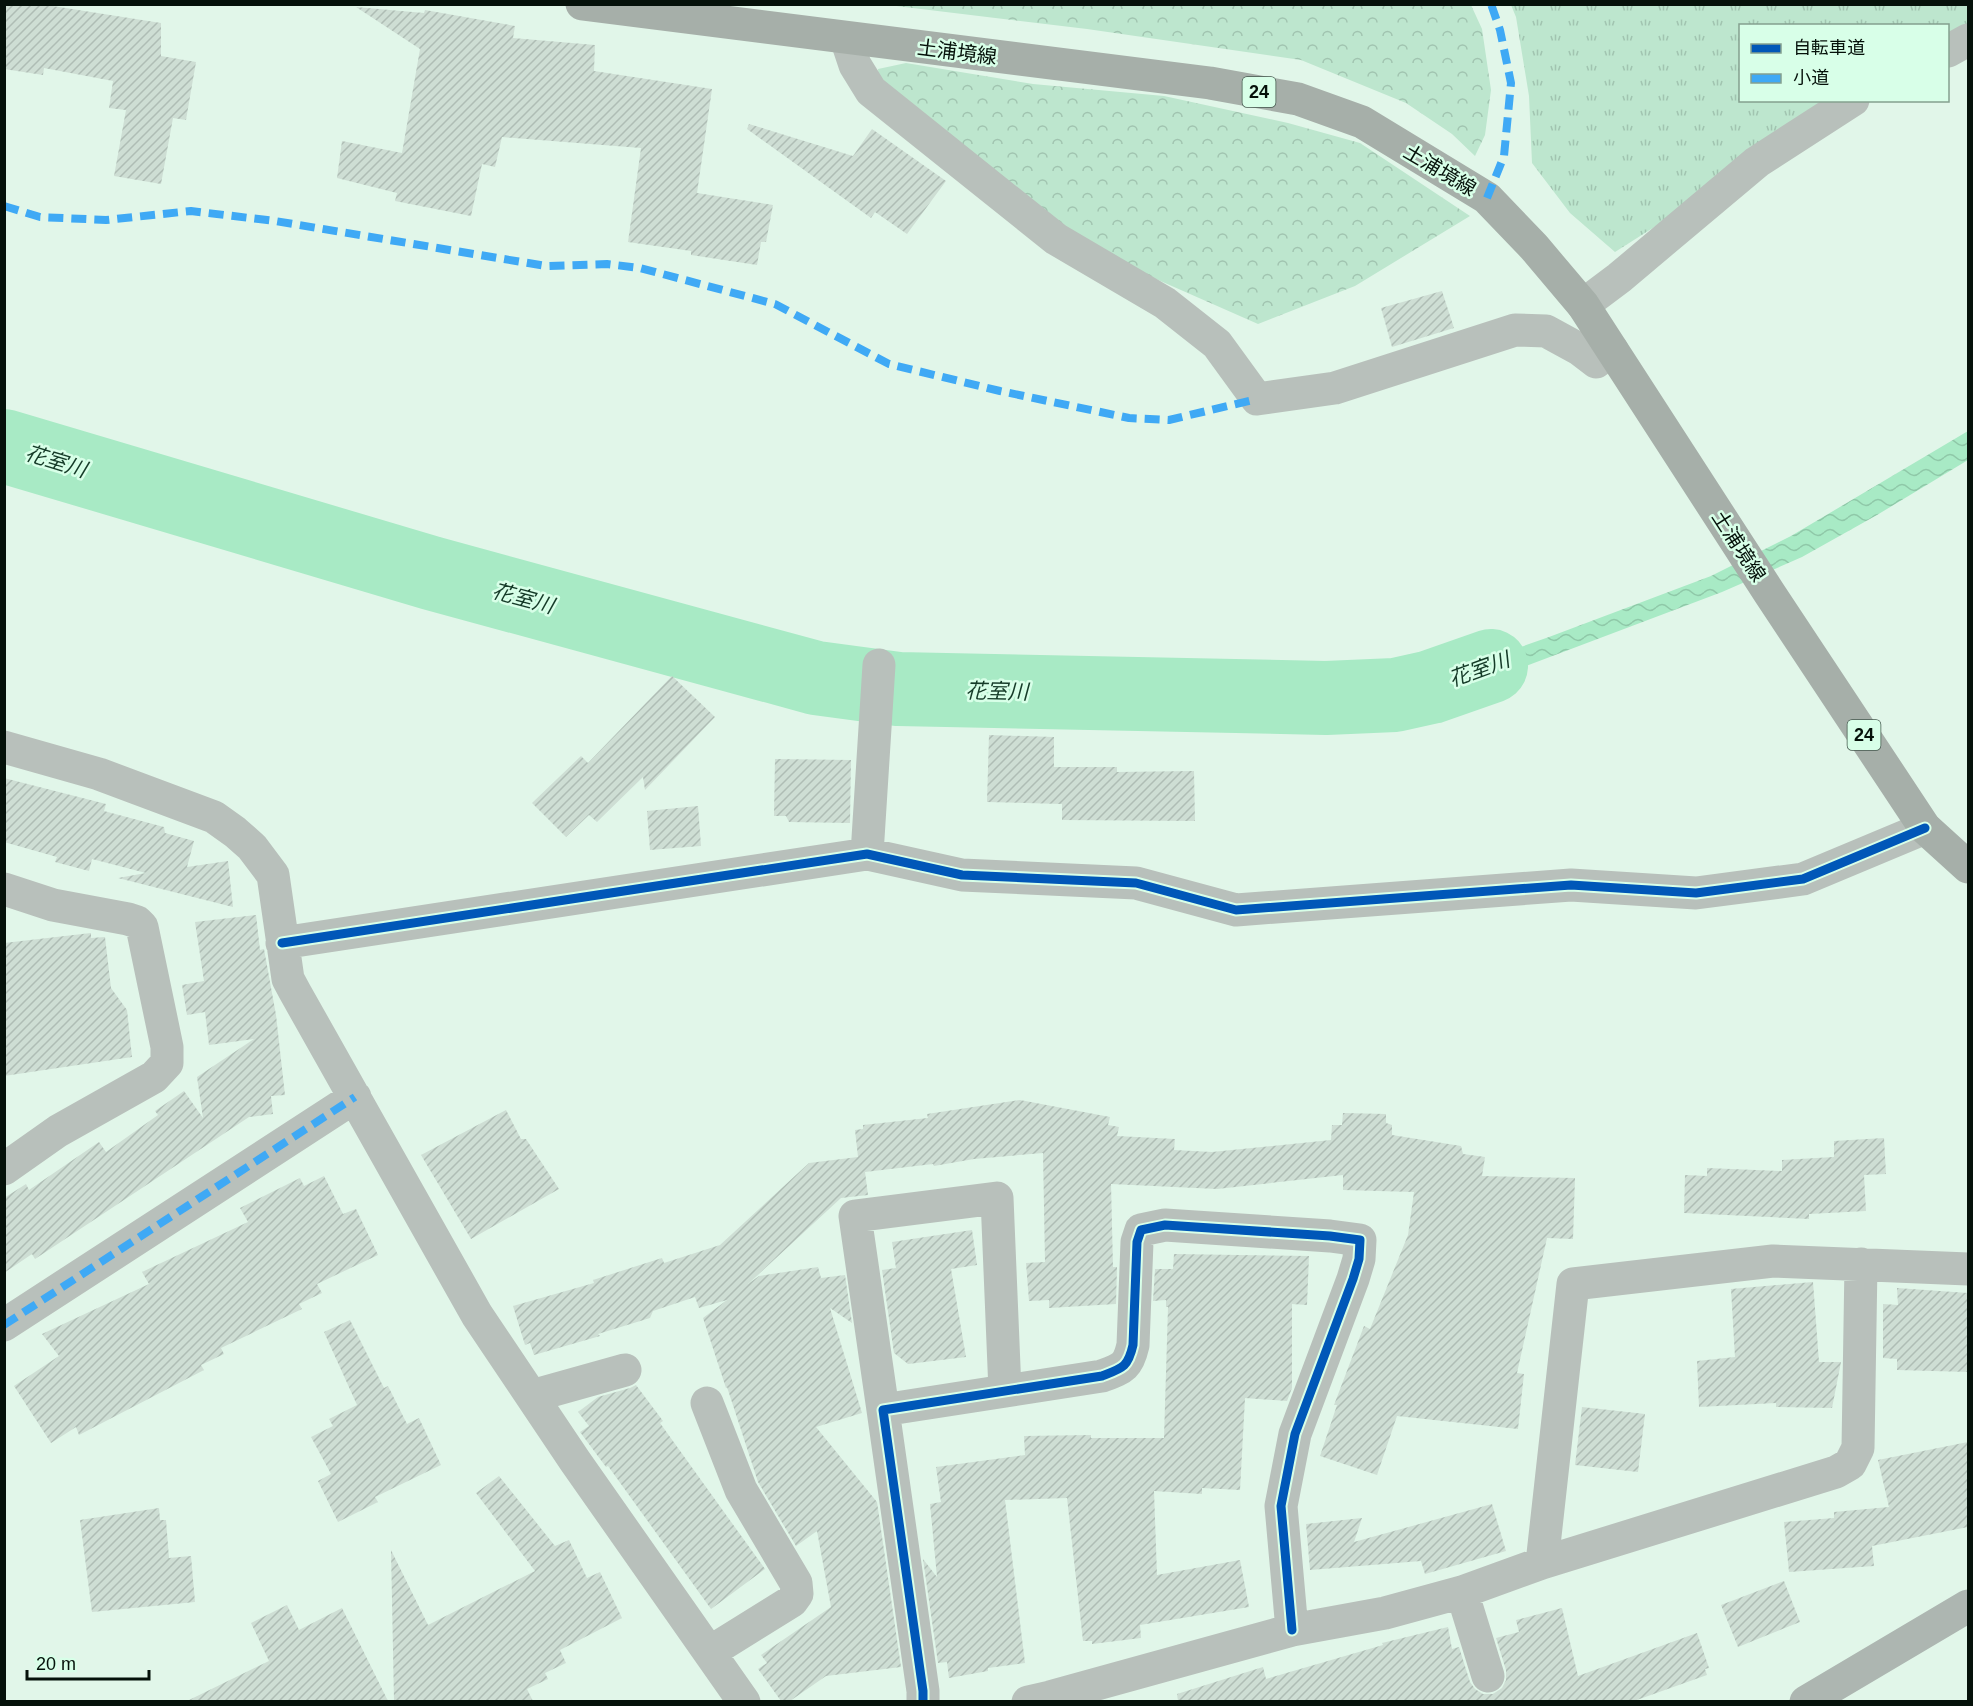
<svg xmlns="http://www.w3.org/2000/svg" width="1973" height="1706" font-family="Helvetica,'Noto Sans JP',sans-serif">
<defs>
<pattern id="grass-tufts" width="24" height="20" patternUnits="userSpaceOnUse" patternTransform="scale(1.5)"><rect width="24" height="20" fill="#bde6ce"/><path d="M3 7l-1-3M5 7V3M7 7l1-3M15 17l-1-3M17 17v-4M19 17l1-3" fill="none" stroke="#a1c4b0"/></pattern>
<pattern id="forest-crowns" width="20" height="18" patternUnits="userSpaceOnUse" patternTransform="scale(1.5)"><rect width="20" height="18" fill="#bde6ce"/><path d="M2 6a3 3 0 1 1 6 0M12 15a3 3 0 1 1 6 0" fill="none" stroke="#a1c4b0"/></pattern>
<pattern id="water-waves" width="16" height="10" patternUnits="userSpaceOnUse" patternTransform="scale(1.5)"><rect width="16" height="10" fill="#a8eac5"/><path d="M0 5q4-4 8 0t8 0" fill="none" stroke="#8fc8a8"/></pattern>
<pattern id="building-hatch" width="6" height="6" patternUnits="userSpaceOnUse" patternTransform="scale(1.5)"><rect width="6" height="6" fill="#ceded4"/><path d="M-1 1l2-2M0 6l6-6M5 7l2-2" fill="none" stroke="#afbdb5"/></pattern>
</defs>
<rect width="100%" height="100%" fill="#e1f6e9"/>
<!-- grass -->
<path fill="url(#grass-tufts)" d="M 1511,5 L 1968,5 L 1968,27 L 1948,41 L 1948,26 L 1740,26 L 1740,100 L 1853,101 L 1615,252 L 1570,213 L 1532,163 L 1529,96 L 1516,17 Z"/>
<!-- forest -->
<path fill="url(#forest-crowns)" d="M 888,5 L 1471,5 L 1482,29 L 1491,90 L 1485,135 L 1475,156 L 1452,134 L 1406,103 L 1301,60 L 1087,29 Z
M 906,63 L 1033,84 L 1164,96 L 1288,123 L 1360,143 L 1470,216 L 1355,286 L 1258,324 L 1131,268 L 1057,224 L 879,83 L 878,69 Z"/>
<!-- water -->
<path fill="url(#water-waves)" d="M 1968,431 L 1968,460 L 1877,515 L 1802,557 L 1722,592 L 1470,687 L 1397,707 L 1390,685 L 1436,677 L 1549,637 L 1711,576 L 1791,536 Z"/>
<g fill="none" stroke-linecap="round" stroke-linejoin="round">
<!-- river -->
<path stroke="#a8eac5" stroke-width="74" d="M 4,446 L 431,573 L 816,678 L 898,689 L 1326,698 L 1395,695 L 1431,687 L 1491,666"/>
</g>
<!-- building -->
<path fill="url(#building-hatch)" d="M 4,4 L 40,4 L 161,23 L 161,56 L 196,62 L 186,120 L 173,118 L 161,184 L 114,176 L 126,110 L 109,108 L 113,81 L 44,68 L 43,75 L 4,69 Z
M 356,7 L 424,13 L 425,10 L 515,26 L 513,38 L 595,45 L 594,71 L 712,89 L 697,193 L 773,205 L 766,242 L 761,242 L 757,265 L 691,255 L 691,251 L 628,242 L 641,148 L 502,137 L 495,167 L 482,164 L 471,216 L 395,201 L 397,193 L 337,178 L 342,141 L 402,153 L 420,49 Z
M 749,124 L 853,156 L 872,129 L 946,181 L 907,234 L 875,212 L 871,218 L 747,129 Z
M 1442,291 L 1454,328 L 1392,347 L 1381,308 Z
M 672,676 L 715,717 L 645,790 L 643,777 L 597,822 L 589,815 L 566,837 L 532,803 L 581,756 L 588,763 Z
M 989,735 L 1054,737 L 1054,767 L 1117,767 L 1117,772 L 1194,771 L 1195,821 L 1062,820 L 1062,804 L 987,802 Z
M 775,759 L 851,760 L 850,823 L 789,822 L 786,816 L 774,816 Z
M 4,778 L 106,804 L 104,811 L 164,827 L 165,833 L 194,841 L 187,867 L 228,861 L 233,907 L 118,878 L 146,873 L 92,859 L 89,871 L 55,862 L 57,857 L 4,842 Z
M 698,806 L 701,846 L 650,850 L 647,811 Z
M 256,915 L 260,950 L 264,949 L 276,1015 L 285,1095 L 271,1096 L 273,1114 L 249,1117 L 35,1259 L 32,1254 L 4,1273 L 4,1198 L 26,1184 L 29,1190 L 99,1142 L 106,1152 L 158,1115 L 155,1111 L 184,1091 L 203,1118 L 197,1077 L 254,1039 L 209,1045 L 205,1012 L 187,1015 L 182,985 L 204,981 L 195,922 Z
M 91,933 L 91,938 L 105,937 L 111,988 L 127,1010 L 132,1057 L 4,1076 L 4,943 Z
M 1020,1100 L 1110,1117 L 1108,1125 L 1119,1127 L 1117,1136 L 1175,1139 L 1174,1150 L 1212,1152 L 1331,1140 L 1332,1125 L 1342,1125 L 1343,1113 L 1386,1114 L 1386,1123 L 1392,1125 L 1392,1135 L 1461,1146 L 1463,1154 L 1485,1157 L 1482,1176 L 1575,1178 L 1573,1239 L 1547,1238 L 1517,1373 L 1524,1374 L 1518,1429 L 1397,1416 L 1377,1475 L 1320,1456 L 1337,1405 L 1334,1405 L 1364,1326 L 1370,1329 L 1408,1235 L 1414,1192 L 1343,1190 L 1343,1175 L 1217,1189 L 1111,1184 L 1113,1267 L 1117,1267 L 1116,1304 L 1049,1308 L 1049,1300 L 1029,1301 L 1026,1263 L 1045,1262 L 1043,1153 L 974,1159 L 934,1166 L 933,1164 L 865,1172 L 868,1195 L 841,1198 L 748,1284 L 759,1276 L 818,1267 L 821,1278 L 845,1275 L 852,1323 L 830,1308 L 862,1413 L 816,1427 L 877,1502 L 901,1667 L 826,1676 L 790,1701 L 781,1701 L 758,1669 L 767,1663 L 761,1655 L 831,1607 L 817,1531 L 796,1546 L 758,1482 L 727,1387 L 726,1388 L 703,1318 L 727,1300 L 699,1308 L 695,1297 L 653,1311 L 650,1318 L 598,1334 L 600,1336 L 534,1355 L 530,1343 L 525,1345 L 513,1306 L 594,1283 L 593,1280 L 662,1258 L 664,1263 L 720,1245 L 809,1163 L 858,1157 L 855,1130 L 863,1129 L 863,1125 L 928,1118 L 927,1114 Z
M 506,1110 L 521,1139 L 526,1139 L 559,1189 L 471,1239 L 421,1155 Z
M 1884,1138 L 1886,1174 L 1864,1175 L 1866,1211 L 1809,1214 L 1809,1219 L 1684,1213 L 1685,1175 L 1707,1176 L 1707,1168 L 1782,1171 L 1782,1160 L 1834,1157 L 1834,1141 Z
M 324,1176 L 343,1214 L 356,1209 L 378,1255 L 317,1284 L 322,1293 L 299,1304 L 302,1309 L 221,1348 L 224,1354 L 201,1365 L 204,1370 L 79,1435 L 76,1427 L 51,1443 L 14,1386 L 59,1356 L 42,1334 L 149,1284 L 142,1272 L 248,1222 L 240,1208 L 300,1178 L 304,1186 Z
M 972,1230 L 977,1265 L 951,1269 L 966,1357 L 908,1364 L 894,1353 L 882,1270 L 896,1268 L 892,1242 Z
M 1174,1254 L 1309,1256 L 1307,1305 L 1292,1304 L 1292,1388 L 1287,1401 L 1245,1398 L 1240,1490 L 1202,1488 L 1202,1494 L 1154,1491 L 1157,1575 L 1240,1560 L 1249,1607 L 1140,1625 L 1141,1638 L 1092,1644 L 1092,1641 L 1083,1641 L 1067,1498 L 1005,1500 L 1025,1663 L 988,1668 L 988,1671 L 949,1678 L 947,1662 L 938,1663 L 923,1559 L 937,1577 L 930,1504 L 941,1502 L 936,1467 L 1025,1455 L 1024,1436 L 1091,1435 L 1091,1438 L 1164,1438 L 1168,1307 L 1166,1307 L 1166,1300 L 1153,1301 L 1155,1269 L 1173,1269 Z
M 1813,1282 L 1819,1362 L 1841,1362 L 1832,1408 L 1776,1407 L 1776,1403 L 1699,1407 L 1697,1361 L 1735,1357 L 1731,1289 Z
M 1897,1288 L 1968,1293 L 1968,1372 L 1897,1370 L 1897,1359 L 1883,1358 L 1883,1304 L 1898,1305 Z
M 350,1320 L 384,1388 L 388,1386 L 407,1424 L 419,1418 L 441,1465 L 375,1497 L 378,1502 L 338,1522 L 318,1481 L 331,1474 L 311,1437 L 333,1426 L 329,1419 L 357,1405 L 324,1332 Z
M 636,1385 L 663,1421 L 660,1423 L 765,1569 L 711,1609 L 608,1466 L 606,1467 L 580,1432 L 589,1426 L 578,1412 L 598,1397 L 630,1388 Z
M 1582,1407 L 1645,1414 L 1638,1472 L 1575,1465 Z
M 1968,1442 L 1968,1527 L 1872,1546 L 1874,1566 L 1789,1572 L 1784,1522 L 1834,1518 L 1834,1512 L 1889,1507 L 1878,1460 Z
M 499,1476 L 555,1546 L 569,1540 L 587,1578 L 600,1572 L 622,1618 L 560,1650 L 566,1663 L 545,1673 L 548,1679 L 527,1689 L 533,1701 L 394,1701 L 391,1550 L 428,1625 L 535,1571 L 476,1493 Z
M 1492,1504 L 1506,1551 L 1425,1574 L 1421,1561 L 1310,1570 L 1306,1524 L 1362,1518 L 1354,1542 Z
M 159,1508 L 160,1520 L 166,1520 L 169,1558 L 191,1556 L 195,1602 L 92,1612 L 80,1520 Z
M 1784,1581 L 1800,1622 L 1738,1647 L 1721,1605 Z
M 287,1605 L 299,1630 L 342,1608 L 388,1701 L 187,1701 L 269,1661 L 251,1623 Z
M 1562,1608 L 1578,1676 L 1697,1633 L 1709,1668 L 1705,1669 L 1707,1675 L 1634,1701 L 1178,1701 L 1177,1694 L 1263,1667 L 1266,1679 L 1383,1645 L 1382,1643 L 1448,1627 L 1452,1649 L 1459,1647 L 1470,1682 L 1475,1689 L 1483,1694 L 1493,1694 L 1502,1688 L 1506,1680 L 1506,1670 L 1496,1638 L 1519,1632 L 1516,1620 Z"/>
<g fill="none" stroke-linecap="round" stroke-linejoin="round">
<!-- street -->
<path stroke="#b8c0bb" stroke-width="33" d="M 846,38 L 855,65 L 871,91 L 1056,239 L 1165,303 L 1217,344 L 1257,399 L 1335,388 L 1515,330 L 1546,331 L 1579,349 L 1596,362 L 1612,350
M 1948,51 L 1968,40
M 1583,305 L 1619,278 L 1757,162 L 1853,100
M 4,747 L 99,774 L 214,817 L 235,832 L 252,847 L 273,875 L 288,979 L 295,992 L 477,1315 L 575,1461 L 744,1702
M 867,854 L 879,665
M 4,889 L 53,905 L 128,919 L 137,922 L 142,927 L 167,1047 L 167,1063 L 154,1077 L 58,1131 L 4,1169
M 282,943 L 867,854 L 962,875 L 1136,883 L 1236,910 L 1571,885 L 1696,893 L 1803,879 L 1925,828
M 4,1325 L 355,1097
M 532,1396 L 625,1370
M 707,1403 L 741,1490 L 796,1583 L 797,1594 L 792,1601 L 710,1652
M 883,1410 L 855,1216 L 997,1198 L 1005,1391
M 1542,1563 L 1573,1284 L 1773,1261 L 1968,1269
M 1462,1592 L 1488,1676
M 923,1702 L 923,1691 L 883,1410 L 1102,1376 C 1123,1368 1128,1367 1133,1345 L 1137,1242 L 1141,1230 L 1165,1225 L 1330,1236 L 1360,1240 L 1359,1259 L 1353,1279 L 1295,1434 L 1281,1506 L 1292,1630
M 1028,1702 L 1050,1697 L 1292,1630 L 1385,1613 L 1462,1592 L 1542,1563 L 1836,1472 L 1850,1464 L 1858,1448 L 1861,1264"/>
<!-- secondary -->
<path stroke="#adb6b1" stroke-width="33" d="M 1806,1702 L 1968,1606"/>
<!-- primary -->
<path stroke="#a6afa9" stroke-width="33" d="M 582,4 L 1210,83 L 1298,99 L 1362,122 L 1487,198 L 1534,247 L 1583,305 L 1770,594 L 1925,828 L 1968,867"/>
<!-- quiet -->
<path stroke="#3fa9f5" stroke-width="8" stroke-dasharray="15 8" stroke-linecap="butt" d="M 1487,198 L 1504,156 L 1511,83 L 1500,30 L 1491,4
M 4,206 L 40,217 L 106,220 L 191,211 L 275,221 L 546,266 L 607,264 L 640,268 L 775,304 L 889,364 L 1000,391 L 1129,418 L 1169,420 L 1257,399
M 4,1325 L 355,1097"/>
<!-- cycleway casing -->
<g stroke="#d8ffe8" stroke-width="13">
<path id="cycleway" d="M 282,943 L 867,854 L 962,875 L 1136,883 L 1236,910 L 1571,885 L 1696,893 L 1803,879 L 1925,828
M 923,1702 L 923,1691 L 883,1410 L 1102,1376 C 1123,1368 1128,1367 1133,1345 L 1137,1242 L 1141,1230 L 1165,1225 L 1330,1236 L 1360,1240 L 1359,1259 L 1353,1279 L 1295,1434 L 1281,1506 L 1292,1630"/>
</g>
<!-- cycleway -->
<use href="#cycleway" stroke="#0057b8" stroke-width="9"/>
</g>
<g text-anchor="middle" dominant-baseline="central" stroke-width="5" stroke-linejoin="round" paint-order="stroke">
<!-- shield labels -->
<g fill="#d8ffe8" stroke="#44584d" stroke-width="1.5">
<rect x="1242.5" y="77" width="33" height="30" rx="4.5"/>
<rect x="1847.5" y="720" width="33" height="30" rx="4.5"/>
</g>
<g font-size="18" font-weight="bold" fill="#05110a">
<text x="1259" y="92">24</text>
<text x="1864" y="735">24</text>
</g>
<!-- street labels -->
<g font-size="20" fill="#05110a" stroke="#d8ffe8">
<text transform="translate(957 52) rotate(7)">土浦境線</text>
<text transform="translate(1440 170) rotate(31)">土浦境線</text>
<text transform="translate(1739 546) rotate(57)">土浦境線</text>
</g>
<!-- water labels -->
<g font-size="21" font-style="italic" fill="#153b28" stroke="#d8ffe8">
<text transform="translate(56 461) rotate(17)">花室川</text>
<text transform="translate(523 598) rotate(15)">花室川</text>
<text transform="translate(1479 669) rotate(-20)">花室川</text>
<text transform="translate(997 691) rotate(1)">花室川</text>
</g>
</g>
<!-- border -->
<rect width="1973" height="1706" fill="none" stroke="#05110a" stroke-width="12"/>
<!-- legend -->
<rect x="1739" y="24" width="210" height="78" fill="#d8ffe8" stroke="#84a08f" stroke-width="1.5"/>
<rect x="1751" y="44" width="30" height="9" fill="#0057b8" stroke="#84a08f" stroke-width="1.5"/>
<text x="1793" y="54" font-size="18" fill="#05110a">自転車道</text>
<rect x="1751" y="74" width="30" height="9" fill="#3fa9f5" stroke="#84a08f" stroke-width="1.5"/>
<text x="1793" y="84" font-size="18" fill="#05110a">小道</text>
<!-- scale -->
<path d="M27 1670v9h122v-9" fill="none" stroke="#05110a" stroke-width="3"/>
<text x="36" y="1670" font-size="18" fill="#05110a" stroke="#d8ffe8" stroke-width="4.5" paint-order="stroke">20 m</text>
</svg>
